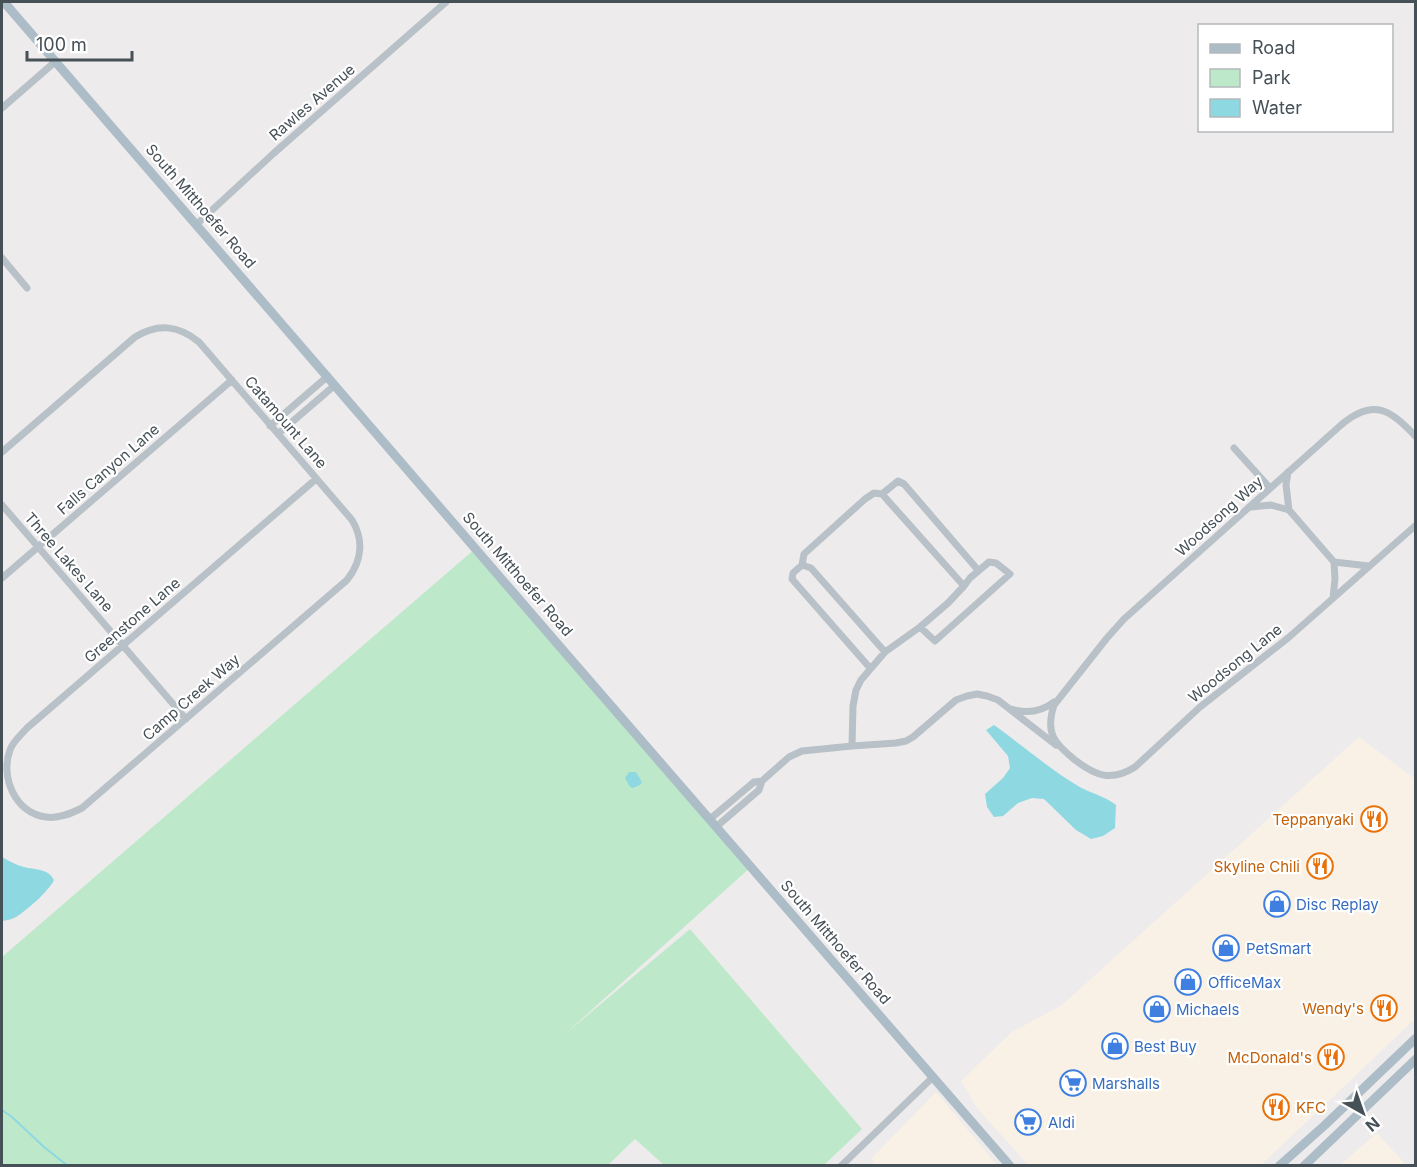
<svg xmlns="http://www.w3.org/2000/svg" width="1417" height="1167" font-family="Inter,sans-serif">
<rect width="100%" height="100%" fill="#eeebec"/>
<!-- commercial -->
<path fill="#f9f1e5" d="M 1359,737 L 1415,779 L 1415,1019 L 1261,1165 L 1028,1165 L 977,1108 L 961,1081 L 1012,1032 L 1062,1005 Z
M 936,1092 L 997,1165 L 874,1165 L 872,1158 Z
M 1377,1133 L 1406,1165 L 1340,1165 Z"/>
<!-- green -->
<path fill="#bde9ca" d="M 476,548 L 751,867 L 565,1034 L 690,929 L 862,1129 L 823,1166 L 664,1165 L 635,1139 L 607,1166 L 2,1165 L 2,957 Z"/>
<!-- water -->
<path fill="#8ed8e2" d="M 994,725 C 1022,745 1048,768 1078,786 C 1090,793 1105,796 1116,805 L 1115,828 L 1103,836 L 1091,839 L 1076,830 L 1044,799 L 1032,798 L 1018,803 L 1003,816 L 994,817 L 987,807 L 985,794 L 1003,778 L 1010,768 L 1008,756 L 986,730 Z
M 629,772 L 636,772 L 642,782 L 640,785 L 633,788 L 630,787 L 625,778 Z
M 2,857 C 9,861 16,865 24,867 C 35,870 48,868 54,880 C 49,891 26,911 16,917 C 11,920 7,920 2,921 Z"/>
<g fill="none" stroke-linecap="round" stroke-linejoin="round">
<!-- stream -->
<path stroke="#8ed8e2" stroke-width="2" d="M 2,1110 L 12,1117 L 44,1147 L 68,1166"/>
<!-- minor -->
<path stroke="#b8c1c7" stroke-width="7" d="M 2,108 L 56,61
M 197,224 L 274,153 L 446,2
M 2,258 L 27,288
M 270,426 L 328,376
M 278,434 L 335,385
M 1416,437 C 1391,409 1373,398 1341,425 L 1124,619 L 1107,638 L 1054,705 C 1045,733 1054,743 1075,760 C 1096,776 1111,782 1135,767 L 1200,707 L 1288,638 L 1416,525
M 1234,448 L 1270,488
M 2,452 L 135,337 C 158,323 178,325 199,342 L 352,520 C 364,540 362,561 347,580 L 82,808 C 70,814 58,819 46,817 C 15,813 0,777 10,750 C 13,741 21,735 27,728 L 316,479
M 1288,472 L 1286,485 L 1289,510
M 882,494 L 898,481 L 904,484 L 978,570
M 2,505 L 186,719
M 1251,507 L 1271,505 L 1289,510
M 1289,510 L 1334,562
M 1334,562 L 1369,566
M 802,565 L 804,554 L 865,499 L 874,493 L 882,494 L 964,586
M 2,578 L 232,380
M 1333,598 L 1335,579 L 1334,562
M 870,668 L 792,579 L 793,573 L 802,565 L 811,568 L 885,652
M 1011,709 C 1027,714 1041,712 1054,702
M 852,746 L 853,706 L 856,690 L 861,680 L 885,652 L 920,627 L 948,603 L 964,586 L 970,578 L 989,562 L 996,563 L 1010,574 L 935,641 L 920,627
M 710,819 L 754,782 L 762,781
M 716,827 L 759,790 L 762,781 L 789,757 L 802,751 L 852,746 L 896,743 L 906,741 L 913,737 L 956,700 L 967,696 L 977,694 L 987,696 L 998,700 L 1056,745
M 841,1166 L 933,1077"/>
<!-- major -->
<path stroke="#adbdc8" stroke-width="9" d="M 4,2 L 555,641 L 1010,1166
M 1279,1166 L 1325,1125 L 1416,1038
M 1304,1166 L 1416,1059"/>
</g>
<!-- icons -->
<defs>
<g id="restaurant-ring" transform="scale(1.35)"><circle r="9.5" fill="#fff" stroke="#e8710a" stroke-width="1.5"/><path d="M-5-6h1v4h1v-4h1v4h1v-4h1v5L-1.5 .5V6h-2V.5L-5-1ZM5-6V6H3V1.5H1.5Q1.5-4 5-6Z" fill="#e8710a"/></g>
<g id="shop-ring" transform="scale(1.35)"><circle r="9.5" fill="#fff" stroke="#3f7fe0" stroke-width="1.5"/><path d="M-5-2.5h2.3a2.7 3.5 0 0 1 5.4 0H5L5.5 6h-11ZM-1.5-2.5h3a1.5 2.3 0 0 0-3 0Z" fill="#3f7fe0"/></g>
<g id="supermarket-ring" transform="scale(1.35)"><circle r="9.5" fill="#fff" stroke="#3f7fe0" stroke-width="1.5"/><path d="M-6-5.5h2.5l.6 2H6L4.5 2H-2.5L-4.4-4H-6ZM-1.5 3.2a1.3 1.3 0 1 0 .1 0ZM3 3.2a1.3 1.3 0 1 0 .1 0Z" fill="#3f7fe0"/></g>
</defs>
<g fill-rule="evenodd">
<use href="#restaurant-ring" x="1374" y="819"/>
<use href="#restaurant-ring" x="1320" y="866"/>
<use href="#shop-ring" x="1277" y="904"/>
<use href="#shop-ring" x="1226" y="948"/>
<use href="#shop-ring" x="1188" y="982"/>
<use href="#restaurant-ring" x="1384" y="1008"/>
<use href="#shop-ring" x="1157" y="1009"/>
<use href="#shop-ring" x="1115" y="1046"/>
<use href="#restaurant-ring" x="1331" y="1057"/>
<use href="#supermarket-ring" x="1073" y="1083"/>
<use href="#restaurant-ring" x="1276" y="1107"/>
<use href="#supermarket-ring" x="1028" y="1122"/>
</g>
<g text-anchor="middle" dominant-baseline="central" stroke-width="4.5" stroke-linejoin="round" paint-order="stroke">
<!-- street labels -->
<g font-size="15" fill="#465057" stroke="#fff">
<text transform="translate(312 102) rotate(-41)">Rawles Avenue</text>
<text transform="translate(201 206) rotate(49)">South Mitthoefer Road</text>
<text transform="translate(286 422) rotate(49)">Catamount Lane</text>
<text transform="translate(108 469) rotate(-41)">Falls Canyon Lane</text>
<text transform="translate(1219 516) rotate(-42)">Woodsong Way</text>
<text transform="translate(69 562) rotate(49)">Three Lakes Lane</text>
<text transform="translate(518 574) rotate(49)">South Mitthoefer Road</text>
<text transform="translate(132 620) rotate(-41)">Greenstone Lane</text>
<text transform="translate(1235 663) rotate(-39)">Woodsong Lane</text>
<text transform="translate(191 697) rotate(-41)">Camp Creek Way</text>
<text transform="translate(836 942) rotate(49)">South Mitthoefer Road</text>
</g>
<!-- food labels -->
<g font-size="15" fill="#c56008" stroke="#fff" text-anchor="end">
<text x="1354" y="819">Teppanyaki</text>
<text x="1300" y="866">Skyline Chili</text>
<text x="1364" y="1008">Wendy's</text>
<text x="1312" y="1057">McDonald's</text>
<text x="1296" y="1107" text-anchor="start">KFC</text>
</g>
<!-- shop labels -->
<g font-size="15" fill="#366cbe" stroke="#fff" text-anchor="start">
<text x="1296" y="904">Disc Replay</text>
<text x="1246" y="948">PetSmart</text>
<text x="1208" y="982">OfficeMax</text>
<text x="1176" y="1009">Michaels</text>
<text x="1134" y="1046">Best Buy</text>
<text x="1092" y="1083">Marshalls</text>
<text x="1048" y="1122">Aldi</text>
</g>
</g>
<!-- border -->
<rect width="1417" height="1167" fill="none" stroke="#465057" stroke-width="6"/>
<!-- legend -->
<rect x="1198" y="24" width="195" height="108" fill="#ffffff" stroke="#b5b9bc" stroke-width="1.5"/>
<rect x="1210" y="44" width="30" height="9" fill="#adbdc8" stroke="#b5b9bc" stroke-width="1.5"/>
<text x="1252" y="54" font-size="18" fill="#465057">Road</text>
<rect x="1210" y="69" width="30" height="18" fill="#bde9ca" stroke="#b5b9bc" stroke-width="1.5"/>
<text x="1252" y="84" font-size="18" fill="#465057">Park</text>
<rect x="1210" y="99" width="30" height="18" fill="#8ed8e2" stroke="#b5b9bc" stroke-width="1.5"/>
<text x="1252" y="114" font-size="18" fill="#465057">Water</text>
<!-- north arrow -->
<g transform="translate(1363 1113) rotate(140)" stroke="#ffffff" stroke-width="4.5" paint-order="stroke">
<path d="M0-4.5L10 22L0 15L-10 22Z" fill="#465057"/>
<text y="-9" font-size="16" font-weight="bold" text-anchor="middle" fill="#465057">N</text>
</g>
<!-- scale -->
<path d="M27 51v9h105v-9" fill="none" stroke="#465057" stroke-width="3"/>
<text x="36" y="51" font-size="18" fill="#465057" stroke="#ffffff" stroke-width="4.5" paint-order="stroke">100 m</text>
</svg>
